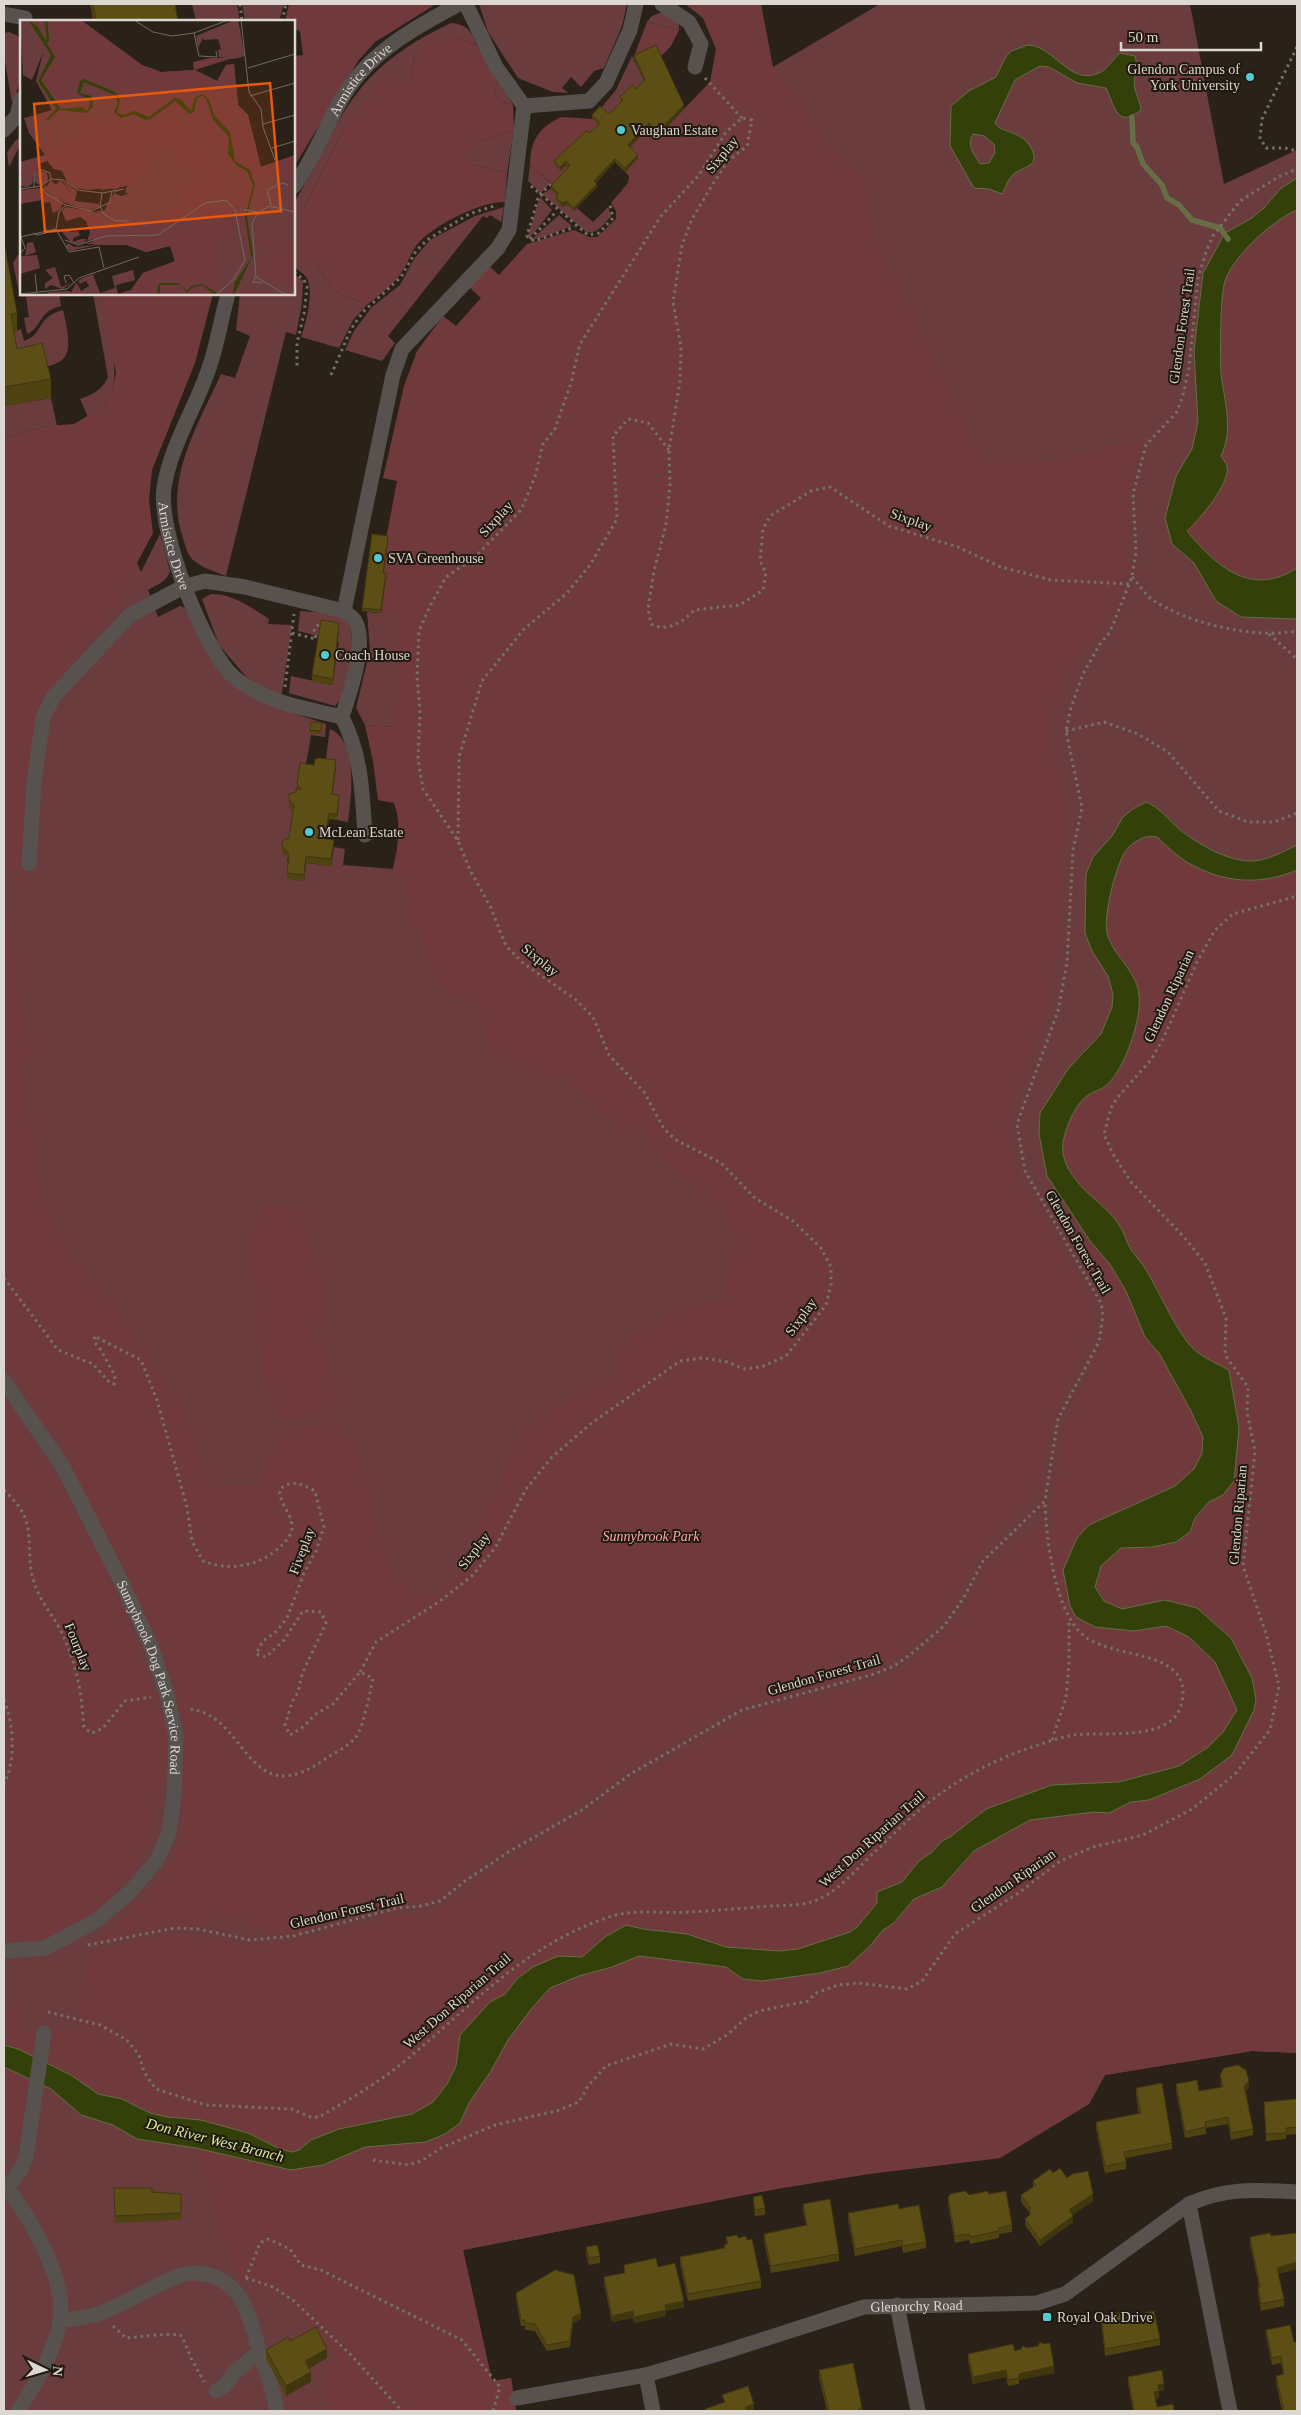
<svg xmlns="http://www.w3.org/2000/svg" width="1301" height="2415" font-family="Georgia,serif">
<rect width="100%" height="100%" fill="#2a2219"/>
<!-- green -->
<path fill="#6b3c3e" d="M 192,4 L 237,4 L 240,21 L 196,21 Z
M 242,4 L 284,4 L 279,21 L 245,21 Z
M 479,4 L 627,4 L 622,26 L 604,68 L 594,71 L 581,87 L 571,77 L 562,88 L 568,93 L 553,92 L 518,78 L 488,32 Z
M 880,4 L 1190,4 L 1224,184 L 1297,150 L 1297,2053 L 1252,2051 L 1105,2075 L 1089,2104 L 1000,2158 L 868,2174 L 776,2189 L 463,2250 L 492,2381 L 511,2378 L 516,2411 L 4,2411 L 4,450 L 137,563 L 141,572 L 160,534 L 170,571 C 168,581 156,585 148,590 L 158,617 L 180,606 L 185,608 L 209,656 L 266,704 L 326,724 L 325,737 L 311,735 C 307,762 303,783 289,807 L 294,811 L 287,860 L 304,881 L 306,863 L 331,866 L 334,847 L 345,849 L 343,865 L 393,869 L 397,853 L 399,818 L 394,803 L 395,727 L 365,725 L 356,708 L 370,650 L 367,612 L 397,614 L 773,67 Z
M 665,11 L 679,23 L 679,30 L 647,22 L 652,16 Z
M 451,23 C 467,24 471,31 477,45 L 452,36 L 414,58 L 411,83 L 405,83 L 345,127 L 304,208 L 317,264 L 333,290 L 367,305 L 353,320 L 339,348 L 301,337 C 306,323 315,290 306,277 C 303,273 298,270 294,267 C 294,247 291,226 294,206 C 295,200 309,177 313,169 C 350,94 373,60 451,23 Z
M 9,32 L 18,36 C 28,54 21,85 12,103 L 4,55 L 4,33 Z
M 632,56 L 645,83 L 609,118 L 600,109 L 616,90 Z
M 498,78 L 513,105 L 498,100 L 494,90 Z
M 514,129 L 507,173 L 470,164 L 463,154 L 478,143 Z
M 21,137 L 21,143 L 9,167 L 7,153 L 15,141 Z
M 530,164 L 550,183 L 541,193 L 528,181 Z
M 551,189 L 574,211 L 577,208 L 593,222 L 608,207 L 611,216 C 603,225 598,234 586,232 L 542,194 Z
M 540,197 L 552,210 L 530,238 L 528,235 Z
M 504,207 L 501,222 L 490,215 L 487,218 L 483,216 L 388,336 L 395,343 L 382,361 L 345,350 L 354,331 L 371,308 L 400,285 L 414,259 L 430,240 L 475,216 Z
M 559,215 L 572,226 L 542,238 L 532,239 Z
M 18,255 L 21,256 L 21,294 L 59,294 L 61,306 C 38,311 42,328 27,334 L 24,318 L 29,317 L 26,297 L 20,297 L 13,263 Z
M 294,274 L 303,281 L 302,303 L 296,335 L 286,332 L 226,576 C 214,571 201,568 192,559 C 187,554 185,544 183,538 C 163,480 198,425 221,374 L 235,378 L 250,336 L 236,330 L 240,294 L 294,294 Z
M 93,294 L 101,294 C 107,325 124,375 107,403 C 103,409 94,413 88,417 L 80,399 C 94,394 102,390 108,377 Z
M 63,310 C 75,360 69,368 17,368 L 11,333 L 21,329 L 24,341 C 44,334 36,317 63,310 Z
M 51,398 L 57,426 L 47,426 L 4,438 L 4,406 Z
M 211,594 C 234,594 250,607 269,619 L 268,624 L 292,625 L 281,699 L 249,680 L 219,645 L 202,599 Z
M 300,611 C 310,612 335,612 342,616 C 362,629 349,695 335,706 L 289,693 L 291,676 L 332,685 L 339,642 C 324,639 312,634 298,631 Z
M 330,729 C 359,741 351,798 348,822 L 337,820 L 325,765 Z"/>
<!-- forest -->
<path fill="#703a3d" d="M 289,4 L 436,4 L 375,42 L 358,61 L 294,167 L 294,56 L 303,55 L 300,31 L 294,29 L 294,21 L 285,21 Z
M 685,4 L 761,4 L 773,67 L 833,148 L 865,178 L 875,241 L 907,299 L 980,453 L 1003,464 L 1048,462 L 1145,435 L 1127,499 L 1130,539 L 1126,575 L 1115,609 L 1104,629 L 1068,670 L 1048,720 L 1052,753 L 1065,801 L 1059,942 L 1047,1012 L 1006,1123 L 1015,1172 L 1089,1296 L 1093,1327 L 1078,1366 L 1057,1407 L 1043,1454 L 1037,1493 L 986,1545 L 963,1583 L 953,1605 L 928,1634 L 896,1659 L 874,1672 L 740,1706 L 638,1764 L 581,1805 L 493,1856 L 435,1897 L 419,1903 L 336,1918 L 304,1931 L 271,1936 L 248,1923 L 231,1916 L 193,1927 L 175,1926 L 99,1942 L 88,1943 L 120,1921 L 149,1892 L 171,1862 L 182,1832 L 179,1707 L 165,1654 L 96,1510 L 61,1444 L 4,1364 L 4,438 L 47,426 L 74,424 L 106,405 L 112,391 L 116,373 L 101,294 L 213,294 L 195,363 L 152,470 L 149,500 L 153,533 L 137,563 L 122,601 L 68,667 L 36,717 L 24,869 L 4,871 L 20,1004 L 35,1060 L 20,1064 L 44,1200 L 67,1247 L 128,1323 L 179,1399 L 212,1487 L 256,1485 L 271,1453 L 290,1431 L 334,1424 L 356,1439 L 388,1567 L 421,1598 L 441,1590 L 480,1543 L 479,1517 L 497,1494 L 515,1441 L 532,1423 L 620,1373 L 617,1350 L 664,1316 L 728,1297 L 726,1274 L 738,1244 L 719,1201 L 676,1173 L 641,1128 L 618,1126 C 600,1108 583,1093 562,1079 C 555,1075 544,1076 536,1073 C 497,1058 485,1048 479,1006 L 449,993 L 432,970 L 418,929 L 405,922 L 403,911 L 410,899 L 404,882 L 393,869 C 398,846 402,825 394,803 L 378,800 L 373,761 L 365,725 L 396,727 L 398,615 L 381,613 L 386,577 L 383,576 L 388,540 L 386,539 L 397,481 L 383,478 L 404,386 L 417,351 L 443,316 L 456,326 L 481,298 L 468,286 L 487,264 L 499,275 L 527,244 L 574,230 L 589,237 L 597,237 L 616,219 L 616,211 L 611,203 L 628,183 L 629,176 L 625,172 L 628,149 L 649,127 L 659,135 L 710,82 L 716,49 L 703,18 Z
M 647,22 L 679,30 L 671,46 L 660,57 L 655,49 L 633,59 Z
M 452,36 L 477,45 L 498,78 L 494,90 L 498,100 L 513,105 L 514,129 L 478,143 L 464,155 L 470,164 L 507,173 L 505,202 C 481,201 438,224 421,240 C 411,250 407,266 399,276 C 390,287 378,296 367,305 L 333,290 L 317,264 L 300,262 L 300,236 L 304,208 L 345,127 L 382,81 L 411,83 L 414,58 L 434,41 Z
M 561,117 L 593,119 L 599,125 L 560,170 L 566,165 L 570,169 L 554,186 L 530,164 C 531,139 539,128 561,117 Z
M 1297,210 L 1297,568 C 1250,599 1217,566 1187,531 L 1199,520 L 1205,509 L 1226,436 L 1227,410 L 1221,373 L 1221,344 L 1224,282 L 1232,267 L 1270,227 Z
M 1151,836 L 1157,837 C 1166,845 1176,856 1187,862 C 1222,883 1260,886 1297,870 L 1297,2053 L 1252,2051 L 1105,2075 L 1089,2104 L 1000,2158 L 868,2174 L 776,2189 L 463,2250 L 492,2381 L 511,2378 L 516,2411 L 331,2411 L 321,2390 L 334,2357 L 319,2334 L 290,2304 L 233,2271 L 196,2148 L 292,2170 L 323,2165 L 365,2147 L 426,2142 L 460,2123 L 469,2103 L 491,2071 L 508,2040 L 550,1988 L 639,1956 L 726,1967 L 743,1979 L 762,1981 L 820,1973 L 870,1946 L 914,1899 L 942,1887 L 974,1851 L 1030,1820 L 1094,1812 L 1109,1813 L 1131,1802 L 1149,1800 L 1254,1710 L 1231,1638 L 1215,1626 L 1209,1617 C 1189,1612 1168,1605 1148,1604 C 1122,1601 1116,1620 1095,1587 L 1101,1566 L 1121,1548 L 1152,1547 L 1190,1532 C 1196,1514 1206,1503 1223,1495 L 1229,1370 L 1198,1354 L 1188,1343 L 1161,1301 L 1119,1224 L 1103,1206 L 1086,1193 L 1070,1173 L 1062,1151 L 1063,1139 L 1071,1118 L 1087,1096 L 1106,1087 L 1116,1074 L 1130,1051 L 1139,1007 L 1135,978 L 1119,957 L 1107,934 L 1105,921 L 1124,854 L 1142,838 Z
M 267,1205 L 299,1207 L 327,1293 L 324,1317 L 314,1331 L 330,1360 L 337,1401 C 315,1414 303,1423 277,1417 L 272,1389 L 262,1370 L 255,1315 L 259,1298 L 252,1275 L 248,1240 L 256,1218 Z
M 1090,1241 L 1109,1263 L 1126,1291 L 1145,1337 L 1159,1353 L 1191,1411 L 1203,1437 L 1202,1453 L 1194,1469 L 1175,1486 L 1098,1520 L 1063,1570 L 1134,1631 L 1166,1626 L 1189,1637 L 1215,1662 L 1237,1710 L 1223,1732 L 1207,1748 L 1179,1766 L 1119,1782 L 1070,1783 L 941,1841 L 932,1852 L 919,1861 L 902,1882 L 877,1892 L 877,1903 L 857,1927 L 850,1932 L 798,1949 L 779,1951 L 726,1947 L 687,1934 L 643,1929 L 626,1925 L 605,1937 L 582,1957 L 558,1956 L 518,1978 L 505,1994 L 490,2002 L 460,2035 L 456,2066 L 447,2084 L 433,2102 L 412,2114 L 339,2129 L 311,2140 L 299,2150 L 291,2152 L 280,2149 L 248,2133 L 201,2120 L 167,2117 L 150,2113 L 122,2099 L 98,2094 L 71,2075 L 48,2064 L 53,2031 L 78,2029 L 80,2001 L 89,1952 L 173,1933 L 257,1947 L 340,1931 L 392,1915 L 414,1914 L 437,1909 L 510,1859 L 589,1811 L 632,1780 L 724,1727 L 754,1712 L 883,1680 L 907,1665 L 941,1637 L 960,1617 L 988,1570 L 1035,1530 L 1055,1530 L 1051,1506 L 1067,1422 L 1105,1334 L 1107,1310 L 1098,1285 L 1078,1249 Z
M 4,1400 C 66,1484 122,1591 153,1692 C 158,1706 167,1724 167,1739 C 168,1755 163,1775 160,1791 C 156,1810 153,1832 145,1850 C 127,1886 89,1925 49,1937 C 35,1941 18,1940 4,1942 Z
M 22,2004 L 23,2032 L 37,2032 L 34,2057 L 4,2045 L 4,2007 Z
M 4,2067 L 28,2079 C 25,2097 24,2146 4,2152 Z"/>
<!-- water -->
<path fill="#34400a" stroke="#676d46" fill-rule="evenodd" d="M 1028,45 C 1055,46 1070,88 1101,72 C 1108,68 1114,58 1120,53 L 1135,56 C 1139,67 1132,78 1135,89 C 1137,97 1140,102 1141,110 C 1117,129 1115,107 1106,88 L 1077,83 L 1049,67 L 1040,66 L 1015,80 L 995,123 C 1000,133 1020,130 1030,146 C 1042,167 1025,165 1014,174 C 1009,177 1005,188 1002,194 L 989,189 L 974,188 L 950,146 L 951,106 L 969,91 L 996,77 L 1005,58 L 1011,51 ZM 973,134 L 984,136 L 994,144 L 995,153 L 989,163 L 980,164 C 974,154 966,145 973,134 Z
M 1297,178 L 1297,210 C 1273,220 1233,256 1225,281 C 1220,296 1220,356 1221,373 C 1224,400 1234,430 1221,456 C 1223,459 1226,463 1227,466 C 1231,483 1199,520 1187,531 C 1216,566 1251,598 1297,568 L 1297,617 L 1294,619 L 1241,617 L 1216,601 L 1194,563 L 1172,544 L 1165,518 L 1176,476 L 1192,449 L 1198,422 L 1194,351 L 1203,273 L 1225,233 L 1252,218 L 1264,208 L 1280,189 Z
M 1146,802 C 1159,807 1169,820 1179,829 C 1198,844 1228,862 1253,861 C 1269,860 1284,851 1297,845 L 1297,870 C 1260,886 1222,883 1187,862 C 1176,856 1166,845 1157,837 C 1145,834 1132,842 1125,852 C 1116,865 1103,917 1107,932 C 1112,956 1137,970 1139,995 C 1142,1019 1125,1068 1107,1085 C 1102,1090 1093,1091 1087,1096 C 1076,1104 1067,1124 1064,1138 C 1060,1153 1066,1168 1076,1180 C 1088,1196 1106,1206 1118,1223 C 1124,1231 1126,1241 1131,1250 C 1135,1255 1139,1260 1143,1265 C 1159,1290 1170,1319 1188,1343 C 1198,1356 1214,1362 1229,1370 L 1239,1428 L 1234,1481 L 1223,1495 L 1209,1502 L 1195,1518 L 1190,1532 L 1176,1542 L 1152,1547 L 1121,1548 L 1101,1566 L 1095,1587 L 1104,1601 L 1122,1609 L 1165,1600 L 1197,1608 L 1231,1638 L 1252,1678 L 1256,1699 L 1254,1710 L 1232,1755 L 1200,1779 L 1149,1800 L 1131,1802 L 1109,1813 L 1094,1812 L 1030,1820 L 974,1851 L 942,1887 L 914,1899 L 894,1923 L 883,1930 L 870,1946 L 848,1966 L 820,1973 L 762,1981 L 743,1979 L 726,1967 L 639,1956 L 612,1967 L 579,1976 L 550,1988 L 532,2008 L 508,2040 L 491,2071 L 469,2103 L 460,2123 L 445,2134 L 426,2142 L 365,2147 L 323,2165 L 291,2170 L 196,2148 L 137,2139 L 113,2125 L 81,2115 L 51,2089 L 4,2067 L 4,2045 L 18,2049 L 71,2075 L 98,2094 L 122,2099 L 150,2113 L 167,2117 L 201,2120 L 248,2133 L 280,2149 L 292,2152 L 299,2150 L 311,2140 L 339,2129 L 412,2114 L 433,2102 L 447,2084 L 456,2066 L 460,2035 L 490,2002 L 505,1994 L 518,1978 L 533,1967 L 558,1956 L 582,1957 L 605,1937 L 626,1925 L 643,1929 L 687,1934 L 726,1947 L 779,1951 L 798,1949 L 850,1932 L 857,1927 L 877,1903 L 877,1892 L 902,1882 L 919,1861 L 932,1852 L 942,1841 L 950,1837 L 986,1809 L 1052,1785 L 1119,1782 L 1179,1766 L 1207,1748 L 1223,1732 L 1237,1710 L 1215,1662 L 1189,1637 L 1166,1626 L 1134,1631 L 1095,1627 L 1076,1617 L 1070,1606 L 1063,1570 L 1077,1538 L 1089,1525 L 1175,1486 L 1194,1469 L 1202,1453 L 1203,1437 L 1191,1411 L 1159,1353 L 1145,1337 L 1126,1291 L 1109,1263 L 1090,1241 L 1047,1176 L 1039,1134 L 1040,1113 L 1068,1069 L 1101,1034 L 1112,1007 L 1113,994 L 1108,976 L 1092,951 L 1085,933 L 1086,874 L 1093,857 L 1112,836 L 1123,817 L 1133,809 Z"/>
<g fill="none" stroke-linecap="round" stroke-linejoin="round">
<!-- stream -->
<path stroke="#676d46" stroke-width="5.5" d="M 1132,117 L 1133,143 L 1137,147 L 1143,164 L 1162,185 L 1167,198 L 1179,205 L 1192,220 L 1220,228 L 1228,239"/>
<!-- path -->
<path stroke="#777068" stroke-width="3" stroke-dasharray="2.5 4" stroke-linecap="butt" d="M 240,4 L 242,21
M 282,21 L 286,4
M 1297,47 L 1262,119 L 1260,138 L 1266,148 L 1285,148 L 1297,151
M 705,78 L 742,118
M 551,184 L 539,195 L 527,236 L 534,241 L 575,227
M 531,186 L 588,235 L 599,233 L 613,218 L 610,205
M 530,239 L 557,211
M 294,272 L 304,280 L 307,287 L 304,314 L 297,343 L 297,368
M 331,375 L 351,329 L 363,312 L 401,277 L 416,251 L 427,240 L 469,214 L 497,205
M 1132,577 C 1139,584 1145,595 1153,600 C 1189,624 1254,639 1297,631
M 292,633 L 316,639 L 314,631 L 316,626 L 322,623
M 1269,634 L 1297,659
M 285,687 L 294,614
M 1066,731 L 1104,722 L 1138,734 L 1168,752 L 1219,811 L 1248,822 L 1274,822 L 1297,813
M 458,840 L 459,757 L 482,681 L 524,629 L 567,593 L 590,565 L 617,519 L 613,436 L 628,419 L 648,423 L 669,450
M 4,1278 L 58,1350 L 93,1364 L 110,1383 L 114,1384 L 115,1376 L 101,1350 L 95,1343 L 94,1336 L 141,1360 L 157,1400 L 187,1507 L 192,1541 L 203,1561 C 230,1572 261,1566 282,1545 C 286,1541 291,1536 292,1529 C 293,1514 278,1503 280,1489 C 292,1479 302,1484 315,1491 L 324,1527 L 316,1551 L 304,1573 L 287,1618 L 277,1631 L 263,1641 L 256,1654 L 266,1657 L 284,1640 L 303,1611 L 321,1612 L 326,1623 L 302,1674 L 298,1692 L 292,1702 L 285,1725 L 290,1735 L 303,1727 L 316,1714 L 333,1704 L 360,1672 L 373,1678 C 370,1692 364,1726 356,1737 C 349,1746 334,1753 325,1759 C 245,1816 248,1711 187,1709
M 4,1490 C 13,1499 22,1508 26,1521 C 32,1540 27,1562 34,1582 C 39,1599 51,1613 60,1629 C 77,1664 81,1690 84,1728 L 92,1733 L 103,1728 L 125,1701 L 151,1697
M 360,1672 L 376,1642 L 440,1601 L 473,1575 L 495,1548 L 526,1489 L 552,1457 L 593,1422 L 680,1361 L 702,1358 L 728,1362 L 744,1369 L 761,1367 L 786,1356 L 826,1305 L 831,1285 L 831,1267 L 821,1248 L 793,1221 L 755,1198 L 721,1163 L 676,1140 L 664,1129 L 644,1092 L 609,1055 L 593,1017 L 575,999 L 523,963 L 506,946 L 491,908 L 470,870 L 458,841 L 423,789 L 418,759 L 420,713 L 417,676 L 419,631 L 431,604 L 446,577 L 473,559 L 521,510 L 535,477 L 543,444 L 555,429 L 571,383 L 580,344 L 661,216 L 699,175 L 726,132 L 742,118 L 752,120 L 747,146 L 728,161 L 711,187 L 692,219 L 682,245 L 673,302 L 681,347 L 680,381 L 669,450 L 670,486 L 666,525 L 654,571 L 648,609 L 651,624 C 668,632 682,623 694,610 L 740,605 L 763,590 L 766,573 L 760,561 L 763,529 L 770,516 L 811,491 L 830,487 L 889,526 L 958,547 L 1001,567 L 1051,580 L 1129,584
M 4,1700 C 14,1725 16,1760 4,1784
M 1052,1740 L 1066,1698 L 1069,1663 L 1069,1619
M 88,1945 L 175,1928 L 198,1929 L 250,1940 L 293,1936 L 397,1908 L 421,1906 L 440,1901 L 465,1881 L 510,1851 L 582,1810 L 632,1773 L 742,1710 L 874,1674 L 894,1666 L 911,1654 L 944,1626 L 963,1599 L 983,1561 L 1045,1501 L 1058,1419 L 1099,1342 L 1103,1315 L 1101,1303 L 1025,1171 L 1017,1124 L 1058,1011 L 1067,963 L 1073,850 L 1082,808 L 1066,731 L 1071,708 L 1083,674 L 1100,644 L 1110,632 L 1132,577 L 1136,552 L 1133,494 L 1146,445 L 1176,413 L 1182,399 L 1189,368 L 1198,278 L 1206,252 L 1213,236 L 1240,201 L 1278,177 L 1297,169
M 48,2012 L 100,2025 L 127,2040 L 139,2055 L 144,2072 L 156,2089 L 206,2105 L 291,2109 L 311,2117 L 319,2117 C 346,2101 375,2085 400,2065 C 468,2010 520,1948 606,1918 C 633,1908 660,1914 688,1912 C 716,1911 743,1908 771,1906 C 788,1905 806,1906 821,1898 C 842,1888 861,1864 879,1848 C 897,1831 915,1812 936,1797 C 966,1774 1001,1757 1038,1745 C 1050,1741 1062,1737 1074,1735 C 1105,1731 1174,1743 1182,1702 C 1193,1644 1105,1663 1078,1630 C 1054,1603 1046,1537 1045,1502
M 373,2160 L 408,2165 L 421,2161 L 441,2148 L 495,2125 L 560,2110 L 579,2102 L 588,2086 L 606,2066 L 671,2044 L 703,2049 L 727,2035 L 746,2018 L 759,2011 L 808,2001 L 816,1993 L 838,1985 L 858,1983 L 907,1989 L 922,1981 L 955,1934 L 1020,1892 L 1060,1861 L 1093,1847 L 1143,1835 L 1192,1809 L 1235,1774 L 1270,1730 L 1279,1686 L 1267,1637 L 1243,1566 L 1255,1451 L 1247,1412 L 1248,1387 L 1225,1355 L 1226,1318 L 1205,1263 L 1184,1237 L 1131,1182 L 1113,1154 L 1104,1134 L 1111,1108 L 1117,1098 L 1151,1060 L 1164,1037 L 1197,962 L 1215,930 L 1233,914 L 1297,896
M 246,2278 L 260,2243 L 268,2239 L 290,2249 L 301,2265 L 321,2270 L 462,2340 L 500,2387 L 493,2411
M 246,2278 L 273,2287 L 294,2301 L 351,2355 L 402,2411
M 113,2326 L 126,2338 C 138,2337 175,2332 182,2336 L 191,2358 L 204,2382"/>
<!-- minor -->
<g stroke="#58524f" stroke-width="15">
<path d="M 662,4 L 689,22 L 701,44 L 695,67"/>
<path d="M 4,14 L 25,18"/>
<path d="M 524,106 L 589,101 L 606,83 L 630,30 L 636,4"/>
<path d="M 4,130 L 17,116 L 21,99"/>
<path id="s1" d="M 294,186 C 314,159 326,124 344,95 C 370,52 416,27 459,4"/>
<path id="s2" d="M 228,294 C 221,319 217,346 208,371 C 195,409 170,447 164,488 C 158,531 200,638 228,671 C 234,678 244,685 252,689 C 279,705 313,710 342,717"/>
<path d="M 365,835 C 362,792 362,757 342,717 C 349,694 368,643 355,621 C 353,617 347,614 344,611 L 393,375 L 402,349 L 498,248 L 509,230 L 524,106 L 496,67 L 466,4"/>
<path d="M 29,864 L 34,783 L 43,718 L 53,697 L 130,615 L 183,587 L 205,581 L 245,587 L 344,611"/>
<path id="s3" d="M 4,1381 L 63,1467 L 124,1587 L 151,1646 L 167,1694 L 176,1736 L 174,1797 L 169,1833 L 157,1860 L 131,1891 L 96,1921 L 45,1948 L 4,1951"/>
<path d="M 4,2184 C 29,2216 67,2279 60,2321 C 54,2353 36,2384 18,2411"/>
<path d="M 7,2188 L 22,2168 L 26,2156 L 44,2033"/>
<path d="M 1189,2204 L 1230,2411"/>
<path d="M 897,2305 L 918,2411"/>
<path d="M 60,2320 C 109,2319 133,2294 176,2277 C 200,2267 227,2277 241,2299 C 249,2313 253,2331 258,2346 C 265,2368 273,2388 277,2411"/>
<path d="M 646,2375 L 653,2411"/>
<path d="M 216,2391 L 224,2386 L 235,2372 L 260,2351"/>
<path id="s4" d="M 517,2398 L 646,2375 L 724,2352 L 864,2307 L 1037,2303 L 1065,2294 L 1189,2204 C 1227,2187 1257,2190 1297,2192"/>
</g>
</g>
<!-- wall -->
<path fill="#4f4312" d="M 90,4 L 175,4 L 178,21 L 93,21 Z
M 634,55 L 684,109 L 658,136 L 649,127 L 630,147 L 638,158 L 625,172 L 615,162 L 596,183 L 597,187 L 574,211 L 567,204 L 562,207 L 556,201 L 556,198 L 557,196 L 551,189 L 551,186 L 569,167 L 566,165 L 560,171 L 554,164 L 554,161 L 590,133 L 598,125 L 592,118 L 592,115 L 609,114 L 621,101 L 620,100 L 620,97 L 636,89 L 644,81 L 634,59 Z
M 4,247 L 17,313 L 17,332 L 14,332 L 17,349 L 51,379 L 51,398 L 4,406 Z
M 388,540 L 384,573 L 386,576 L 381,613 L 362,611 L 362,608 Z
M 339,629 L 333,685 L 312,682 L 312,675 Z
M 322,726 L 321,734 L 310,733 L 310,730 Z
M 336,767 L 332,794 L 339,801 L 337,820 L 329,819 L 326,839 L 334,847 L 331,866 L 306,863 L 304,881 L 287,879 L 288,859 L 282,852 L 282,846 L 289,838 L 293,811 L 289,807 L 289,800 L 296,792 L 297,784 Z
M 1220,2075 L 1249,2088 L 1246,2091 L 1253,2129 L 1253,2135 L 1231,2140 L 1228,2124 L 1206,2128 L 1206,2134 L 1185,2138 L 1176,2091 L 1176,2084 L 1199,2091 L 1221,2087 Z
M 1136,2088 L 1172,2143 L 1172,2149 L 1126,2158 L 1126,2169 L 1105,2173 L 1096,2129 L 1096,2122 L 1139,2114 L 1136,2095 Z
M 1297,2099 L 1297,2134 L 1286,2135 L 1286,2139 L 1266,2141 L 1264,2102 Z
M 1053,2173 L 1067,2178 L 1093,2201 L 1072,2215 L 1073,2222 L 1040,2246 L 1025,2225 L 1025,2219 L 1030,2215 L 1030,2213 L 1021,2202 L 1021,2195 L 1033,2187 L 1033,2181 Z
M 114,2188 L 181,2194 L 181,2220 L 115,2223 Z
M 989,2194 L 1012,2225 L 1012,2232 L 999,2234 L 999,2238 L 970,2244 L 969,2240 L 955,2243 L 948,2205 L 948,2198 L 969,2195 Z
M 753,2197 L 765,2208 L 765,2215 L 755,2216 L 753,2203 Z
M 803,2204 L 839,2254 L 839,2261 L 771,2273 L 764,2241 L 764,2234 L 806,2225 L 803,2211 Z
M 899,2209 L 926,2242 L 926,2248 L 903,2253 L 902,2246 L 855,2256 L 848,2220 L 848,2213 Z
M 1297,2233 L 1297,2269 L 1278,2274 L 1284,2299 L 1284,2306 L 1261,2311 L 1258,2294 L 1258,2287 L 1259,2287 L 1250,2244 L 1250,2237 L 1271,2236 Z
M 726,2237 L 738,2238 L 747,2240 L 761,2281 L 761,2288 L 688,2301 L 680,2264 L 680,2257 L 724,2248 L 724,2245 L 727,2244 Z
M 586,2247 L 600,2256 L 600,2263 L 589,2265 L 586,2254 Z
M 624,2265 L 658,2267 L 684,2307 L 666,2311 L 666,2316 L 634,2323 L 633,2318 L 612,2322 L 604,2284 L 604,2277 L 624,2273 Z
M 516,2293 L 581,2319 L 573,2323 L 570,2347 L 547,2351 L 535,2331 L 525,2330 L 525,2326 L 521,2326 L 516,2299 Z
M 1101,2315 L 1160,2339 L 1160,2345 L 1105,2356 L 1101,2322 Z
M 1266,2330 L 1294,2342 L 1297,2411 L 1282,2411 L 1276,2382 L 1276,2376 L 1283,2374 L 1281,2363 L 1272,2365 L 1266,2336 Z
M 290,2341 L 327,2358 L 309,2368 L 311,2382 L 286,2396 L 266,2359 L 266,2350 Z
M 1015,2351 L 1054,2373 L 1019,2380 L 1019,2384 L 1008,2386 L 1006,2377 L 973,2384 L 968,2360 L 968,2354 Z
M 819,2370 L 862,2408 L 862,2411 L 827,2411 L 819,2377 Z
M 1128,2377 L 1164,2390 L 1159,2391 L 1159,2398 L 1155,2399 L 1157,2407 L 1174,2411 L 1133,2411 L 1128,2384 Z"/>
<!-- shaded-wall -->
<path fill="#40370f" d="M 684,105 L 684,109 L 658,136 L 658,132 Z
M 649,123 L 649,127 L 628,149 L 628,145 Z
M 638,155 L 638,158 L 625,172 L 625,168 Z
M 615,159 L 615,162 L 594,184 L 594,181 Z
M 566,161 L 566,165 L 560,171 L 560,167 Z
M 597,184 L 597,187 L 574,211 L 574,208 Z
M 567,201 L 567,204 L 562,207 L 562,203 Z
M 339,623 L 339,629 L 333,685 L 333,679 Z
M 336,760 L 336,767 L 332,800 L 332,794 Z
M 339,795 L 339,801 L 337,820 L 337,814 Z
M 329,813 L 329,819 L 325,846 L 325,839 Z
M 334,840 L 334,847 L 331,866 L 331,859 Z
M 306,856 L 306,863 L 304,881 L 304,875 Z
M 1249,2081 L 1249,2088 L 1244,2092 L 1244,2086 Z
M 1093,2194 L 1093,2201 L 1069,2217 L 1069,2210 Z
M 1073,2216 L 1073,2222 L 1040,2246 L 1040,2240 Z
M 1297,2262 L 1297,2269 L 1277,2274 L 1277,2268 Z
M 684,2301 L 684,2307 L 666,2311 L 666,2316 L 634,2323 L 634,2317 L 665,2305 Z
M 633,2311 L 633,2318 L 612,2322 L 612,2316 Z
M 581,2313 L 581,2319 L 573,2323 L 570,2347 L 570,2341 L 573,2317 Z
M 327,2349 L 327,2358 L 305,2371 L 305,2361 Z
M 1054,2366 L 1054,2373 L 1019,2380 L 1019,2374 Z
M 1006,2370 L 1006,2377 L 973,2384 L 973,2377 Z
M 311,2372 L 311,2382 L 286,2396 L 286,2386 Z
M 1164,2384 L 1164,2390 L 1159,2391 L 1159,2398 L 1154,2399 L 1154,2392 L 1158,2385 Z
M 754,2404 L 754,2411 L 745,2411 L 745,2407 Z"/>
<!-- building -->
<path fill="#5c4e15" stroke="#40370f" d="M 93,4 L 175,4 L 178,21 L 96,21 Z
M 656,45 L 684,105 L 658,132 L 649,123 L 628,145 L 638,155 L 625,168 L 615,159 L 594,181 L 597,184 L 574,208 L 567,201 L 562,203 L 556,198 L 558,193 L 551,186 L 570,165 L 566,161 L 560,167 L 554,161 L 587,130 L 590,133 L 600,123 L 592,115 L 600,106 L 609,114 L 623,100 L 620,97 L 632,85 L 636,89 L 645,79 L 634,55 Z
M 4,247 L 5,247 L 17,313 L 11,314 L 17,349 L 42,343 L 51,379 L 4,387 Z
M 372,534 L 388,536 L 383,573 L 386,573 L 381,610 L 362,608 Z
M 321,620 L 339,623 L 333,679 L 312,675 Z
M 311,722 L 322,723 L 321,731 L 310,730 Z
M 319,758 L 336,760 L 332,794 L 339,795 L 337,814 L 329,813 L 325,839 L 334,840 L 331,859 L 306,856 L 304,875 L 287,873 L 289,854 L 282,846 L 283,840 L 289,838 L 294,805 L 289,800 L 289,794 L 296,792 L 296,789 L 301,790 L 297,784 L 300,763 L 314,765 L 315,759 Z
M 1238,2065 L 1246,2070 L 1249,2081 L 1244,2086 L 1253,2129 L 1231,2133 L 1228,2117 L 1205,2122 L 1206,2127 L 1185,2132 L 1176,2084 L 1197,2080 L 1199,2091 L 1223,2087 L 1220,2075 L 1224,2068 Z
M 1162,2083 L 1172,2143 L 1124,2152 L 1126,2162 L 1105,2166 L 1096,2122 L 1141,2113 L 1136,2088 Z
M 1297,2099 L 1297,2127 L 1286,2128 L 1286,2133 L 1266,2134 L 1264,2102 Z
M 1060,2168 L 1067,2178 L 1072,2174 L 1088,2171 L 1093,2194 L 1069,2210 L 1073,2216 L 1040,2240 L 1025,2219 L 1030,2215 L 1030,2207 L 1021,2195 L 1036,2185 L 1033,2181 L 1050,2169 L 1053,2173 Z
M 114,2188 L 152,2188 L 152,2192 L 181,2194 L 181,2213 L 115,2216 Z
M 965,2191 L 969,2195 L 988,2191 L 989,2194 L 1006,2191 L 1012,2225 L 998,2228 L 999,2231 L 970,2237 L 969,2234 L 955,2236 L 948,2198 L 950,2194 Z
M 762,2195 L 765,2208 L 755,2210 L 753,2197 Z
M 830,2199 L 839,2254 L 771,2266 L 764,2234 L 807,2225 L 803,2204 Z
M 898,2204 L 899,2209 L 919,2205 L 926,2242 L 903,2246 L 902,2240 L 855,2249 L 848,2213 Z
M 1270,2233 L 1271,2236 L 1297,2233 L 1297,2262 L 1277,2268 L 1284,2299 L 1261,2304 L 1258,2287 L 1260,2287 L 1250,2237 Z
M 737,2235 L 738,2238 L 746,2236 L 747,2240 L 752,2239 L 761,2281 L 688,2294 L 680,2257 L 725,2248 L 724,2245 L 728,2244 L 726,2237 Z
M 597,2245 L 600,2256 L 589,2258 L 586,2247 Z
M 656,2258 L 658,2267 L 675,2263 L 684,2301 L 665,2305 L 666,2310 L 634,2317 L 633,2311 L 612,2316 L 604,2277 L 625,2273 L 624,2265 Z
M 555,2270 L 574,2275 L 581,2313 L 573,2317 L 570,2341 L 547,2345 L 535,2324 L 525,2323 L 525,2320 L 521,2320 L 516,2293 Z
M 1154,2311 L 1160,2339 L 1105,2349 L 1101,2315 L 1120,2312 L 1121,2318 Z
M 1290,2325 L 1294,2342 L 1297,2342 L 1297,2411 L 1284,2411 L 1276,2376 L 1284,2374 L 1281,2356 L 1272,2358 L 1266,2330 Z
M 316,2327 L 327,2349 L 305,2361 L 311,2372 L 286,2386 L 266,2350 L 288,2337 L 290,2341 Z
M 1040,2342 L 1044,2344 L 1050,2343 L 1054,2366 L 1019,2374 L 1019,2378 L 1008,2380 L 1006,2370 L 973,2377 L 968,2354 L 1013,2344 L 1015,2351 L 1021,2349 L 1023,2346 L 1027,2348 L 1038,2346 Z
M 853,2363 L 862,2408 L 859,2408 L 859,2411 L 829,2411 L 819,2370 Z
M 1162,2370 L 1164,2384 L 1158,2385 L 1159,2391 L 1154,2392 L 1157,2407 L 1173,2404 L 1174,2411 L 1134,2411 L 1128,2377 Z
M 748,2386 L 754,2404 L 745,2407 L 746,2411 L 706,2411 L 705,2409 L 725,2402 L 722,2395 Z"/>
<!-- markers -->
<g fill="#51ccd2" stroke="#211910" stroke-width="2">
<circle cx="1250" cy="77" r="5"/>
<circle cx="621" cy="130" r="5"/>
<circle cx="378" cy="558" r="5"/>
<circle cx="325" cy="655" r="5"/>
<circle cx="309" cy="832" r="5"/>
<rect x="1042" y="2312" width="10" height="10" rx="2.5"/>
</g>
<g text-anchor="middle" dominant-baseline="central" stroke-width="4" stroke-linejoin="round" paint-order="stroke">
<!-- poi labels -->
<g font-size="14" fill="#ddd7d1" stroke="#211910" text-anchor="start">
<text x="1240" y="69" text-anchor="end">Glendon Campus of<tspan x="1240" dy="16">York University</tspan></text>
<text x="631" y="130">Vaughan Estate</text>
<text x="388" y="558">SVA Greenhouse</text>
<text x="335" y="655">Coach House</text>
<text x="319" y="832">McLean Estate</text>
<text x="1057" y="2317">Royal Oak Drive</text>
</g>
<!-- street labels -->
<g font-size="14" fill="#ddd7d1" stroke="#211910">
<text stroke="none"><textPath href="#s1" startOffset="126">Armistice Drive</textPath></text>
<text transform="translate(722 155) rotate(-51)">Sixplay</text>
<text transform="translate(1182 326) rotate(-82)">Glendon Forest Trail</text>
<text transform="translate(496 519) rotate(-48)">Sixplay</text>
<text transform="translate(911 520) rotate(20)">Sixplay</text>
<text stroke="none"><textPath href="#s2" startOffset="264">Armistice Drive</textPath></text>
<text transform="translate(540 960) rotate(39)">Sixplay</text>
<text transform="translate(1169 996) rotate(-65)">Glendon Riparian</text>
<text transform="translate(1078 1242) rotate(60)">Glendon Forest Trail</text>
<text transform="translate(801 1317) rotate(-54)">Sixplay</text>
<text transform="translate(1238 1515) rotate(-85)">Glendon Riparian</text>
<text transform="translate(302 1551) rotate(-69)">Fiveplay</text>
<text transform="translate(474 1551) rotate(-52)">Sixplay</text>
<text transform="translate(78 1647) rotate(68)">Fourplay</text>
<text transform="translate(824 1675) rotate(-16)">Glendon Forest Trail</text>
<text stroke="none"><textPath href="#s3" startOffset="334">Sunnybrook Dog Park Service Road</textPath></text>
<text transform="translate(872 1839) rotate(-42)">West Don Riparian Trail</text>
<text transform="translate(1013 1881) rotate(-35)">Glendon Riparian</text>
<text transform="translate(347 1911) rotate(-13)">Glendon Forest Trail</text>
<text transform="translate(457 2001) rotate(-41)">West Don Riparian Trail</text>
<text stroke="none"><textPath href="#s4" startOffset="412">Glenorchy Road</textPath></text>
</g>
<!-- park labels -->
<g font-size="14" font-style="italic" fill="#ffa5a8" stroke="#211910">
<text x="651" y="1536">Sunnybrook Park</text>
</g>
<!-- water labels -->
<g font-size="15" font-style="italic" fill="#d5ec9b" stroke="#211910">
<text transform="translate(215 2140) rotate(14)">Don River West Branch</text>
</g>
</g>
<!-- overview -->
<g transform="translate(20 20)">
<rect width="275" height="275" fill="#2a2219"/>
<path d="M 0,0 L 61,0 L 122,45 L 141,52 L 175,50 L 197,61 L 206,45 L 214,44 L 218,85 L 228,95 L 241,147 L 275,135 L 275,275 L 18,275 L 49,271 L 51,273 L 56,263 L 61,271 L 69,266 L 66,261 L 60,264 L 58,261 L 63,258 L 76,253 L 73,255 L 80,273 L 95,268 L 92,256 L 113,250 L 115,260 L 96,265 L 98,274 L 111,270 L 123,253 L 155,241 L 150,226 L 126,232 L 107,225 L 76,225 L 50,231 L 46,226 L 48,223 L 54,227 L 75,225 L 67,202 L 79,193 L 76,191 L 84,191 L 95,171 L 102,170 L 94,173 L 101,176 L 108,174 L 105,172 L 107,166 L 82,170 L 25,135 L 9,113 L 4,98 L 32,90 L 16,61 L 23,32 L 12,60 L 3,55 ZM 214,0 L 218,0 L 225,36 L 214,39 L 199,37 L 198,30 L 201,29 L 198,19 L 184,20 L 183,18 L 178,28 L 176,16 ZM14 158a7 7 0 1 1 14 0a7 7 0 1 1-14 0ZM-1 160a7 7 0 1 1 14 0a7 7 0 1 1-14 0ZM 41,160 L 57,171 L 55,181 L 79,184 L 79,187 L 69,190 L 51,185 L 34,178 L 24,169 L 25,164 L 30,173 L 48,178 L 52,173 ZM 50,209 L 51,212 L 58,211 L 60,215 L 53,218 L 53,222 L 61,219 L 66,219 L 65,222 L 58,224 L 54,223 L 50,221 L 42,212 ZM 13,222 L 16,232 L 5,236 L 17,235 L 20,248 L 0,254 L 0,236 L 5,236 L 7,223 ZM 35,247 L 41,267 L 52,263 L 42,269 L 31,265 L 25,269 L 25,263 L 33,258 L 25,250 Z" fill="#6b3c3e"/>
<path d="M 12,0 L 24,0 L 26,15 L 35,25 L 31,0 L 61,0 L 122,45 L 141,52 L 174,50 L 173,42 L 190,38 L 213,38 L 175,50 L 197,61 L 206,45 L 214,44 L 218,85 L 228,95 L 241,147 L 275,135 L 275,163 L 261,156 L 233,174 L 235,164 L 229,148 L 215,141 L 211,132 L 210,112 L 198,100 L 189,79 L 182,74 L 173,79 L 171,91 L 162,80 L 147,83 L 129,97 L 114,91 L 104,95 L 97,93 L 100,81 L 95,72 L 64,59 L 59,66 L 59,75 L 70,81 L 69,88 L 67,91 L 61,87 L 40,89 L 22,61 L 34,35 ZM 182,76 L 188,81 L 193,100 L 207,112 L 208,134 L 213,142 L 227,151 L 233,165 L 226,189 L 214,186 L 203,178 L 190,179 L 140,214 L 85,215 L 67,221 L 70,213 L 66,201 L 60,197 L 46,201 L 42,191 L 46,187 L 76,192 L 95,202 L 129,200 L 142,197 L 168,178 L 161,167 L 175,160 L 177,155 L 162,149 L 146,129 L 140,129 L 116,161 L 93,170 L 92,167 L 68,170 L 56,168 L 47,162 L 42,151 L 34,149 L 27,141 L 21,143 L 13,157 L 0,153 L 0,142 L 25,135 L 35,125 L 61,112 L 58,96 L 75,97 L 86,103 L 108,100 L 126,103 L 145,93 L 162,97 L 180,110 L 186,125 L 207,153 L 212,178 L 208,152 L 188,126 L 180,108 L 165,95 L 146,92 L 137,94 L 157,81 L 169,94 L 175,81 ZM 31,160 L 36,165 L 40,160 L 52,173 L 48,180 L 34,177 L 25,169 ZM 159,167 L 161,172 L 141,175 L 146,170 ZM 20,168 L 43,183 L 40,190 L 33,193 L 30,182 L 22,183 L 22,180 L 0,184 L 0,170 ZM 194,180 L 207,183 L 215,197 L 211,215 L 198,223 L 195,231 L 203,247 L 199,256 L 205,261 L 194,258 L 178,262 L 167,271 L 161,265 L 143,264 L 138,264 L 137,275 L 96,275 L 111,270 L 123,253 L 155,242 L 150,226 L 126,232 L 107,225 L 66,224 L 88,216 L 138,216 ZM 226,191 L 230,241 L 215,262 L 212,275 L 199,275 L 208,271 L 229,237 L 224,217 L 226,211 L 219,208 L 218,201 L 222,200 L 221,192 ZM 261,206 L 265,211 L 261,220 L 253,224 L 252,221 L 243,224 L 241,232 L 247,242 L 253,226 L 260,222 L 264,217 L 275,224 L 275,267 L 268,263 L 255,265 L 241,258 L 237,252 L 237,212 L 257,214 ZM 228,246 L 229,254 L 221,265 L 236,273 L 241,270 L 245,275 L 214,275 ZM186 265a7 7 0 1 1 14 0a7 7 0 1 1-14 0ZM 57,263 L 63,275 L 25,275 L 29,272 L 49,271 L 51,273 ZM 140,264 L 160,265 L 165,272 L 182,265 L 195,275 L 139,275 Z" fill="#703a3d"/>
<path d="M 8,0 L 18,7 L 35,37 L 21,60 L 41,89 L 62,87 L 67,91 L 69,88 L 70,81 L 57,73 L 60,61 L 64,59 L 95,72 L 100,81 L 97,93 L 104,95 L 114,91 L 129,97 L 154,78 L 161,79 L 171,91 L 175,77 L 182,74 L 189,79 L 194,95 L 210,112 L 215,141 L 230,150 L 235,164 L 227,197 L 233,235 L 214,275 L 212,275 L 215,262 L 231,238 L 225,197 L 233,165 L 227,151 L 217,146 L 208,134 L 209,117 L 193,100 L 186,78 L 182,76 L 177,78 L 174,92 L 169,94 L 155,81 L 131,99 L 125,100 L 114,94 L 101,98 L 94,92 L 98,83 L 95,75 L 64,62 L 60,73 L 72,76 L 73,87 L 66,93 L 37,90 L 18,61 L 31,35 ZM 141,263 L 158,263 L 167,271 L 171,266 L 182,264 L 197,273 L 195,275 L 182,265 L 172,268 L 167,273 L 160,265 L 140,265 L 140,274 L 137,275 L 138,265 Z" fill="#34400a"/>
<path fill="none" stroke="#34400a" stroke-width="2.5" d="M 23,22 L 28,20 L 26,0M 27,100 L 38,89"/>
<path fill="none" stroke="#726a63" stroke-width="1" d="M 114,0 L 133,12 L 152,16 L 174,13 L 208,0M 221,0 L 229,72 L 241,89 L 243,107 L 255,140M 174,13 L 179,36 L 197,37 L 196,31M 228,48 L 275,34M 230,76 L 275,63M 243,104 L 275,95M 252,128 L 275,121M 21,166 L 31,159 L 43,160 L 58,170 L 82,173 L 104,169M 14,168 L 14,155 L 19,149 L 30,153 L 31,159M 0,169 L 21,166 L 27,174 L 46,185 L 71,191 L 89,183 L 92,172M 82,173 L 80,186 L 84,194 L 95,201 L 109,201M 251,185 L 247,170 L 263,163 L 268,165M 224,190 L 239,192M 36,209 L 49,232 L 79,227 L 84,248M 36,209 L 39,192 L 46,185M 13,213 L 17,215 L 26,213 L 26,209M 0,217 L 36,209M 45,220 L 58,225 L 86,216 L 138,215 L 185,183 L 206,180 L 215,190 L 225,240 L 213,260 L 196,275M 0,234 L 5,228 L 1,217M 15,254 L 17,272M 236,256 L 233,262 L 242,263M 46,263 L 44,256 L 49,255 L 54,263M 0,274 L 47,269 L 59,258 L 119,237M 266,275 L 236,257 L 232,203 L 237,194 L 249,186 L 275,192"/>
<path fill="#e8590c" fill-opacity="0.15" stroke="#e8590c" stroke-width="2.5" d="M 250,63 L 261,191 L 25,212 L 14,84 Z"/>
<rect width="275" height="275" fill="none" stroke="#ddd7d1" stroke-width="2.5"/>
</g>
<!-- border -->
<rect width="1301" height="2415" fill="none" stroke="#ddd7d1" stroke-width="10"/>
<!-- north arrow -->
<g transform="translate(45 2370) rotate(95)" stroke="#211910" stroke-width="4" paint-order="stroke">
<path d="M0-4L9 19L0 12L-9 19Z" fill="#ddd7d1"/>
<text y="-8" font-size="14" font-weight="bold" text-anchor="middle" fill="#ddd7d1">N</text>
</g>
<!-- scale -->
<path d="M1121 42v8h140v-8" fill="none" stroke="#ddd7d1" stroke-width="2.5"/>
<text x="1128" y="42" font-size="15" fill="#ddd7d1" stroke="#211910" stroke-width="4" paint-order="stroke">50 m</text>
</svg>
